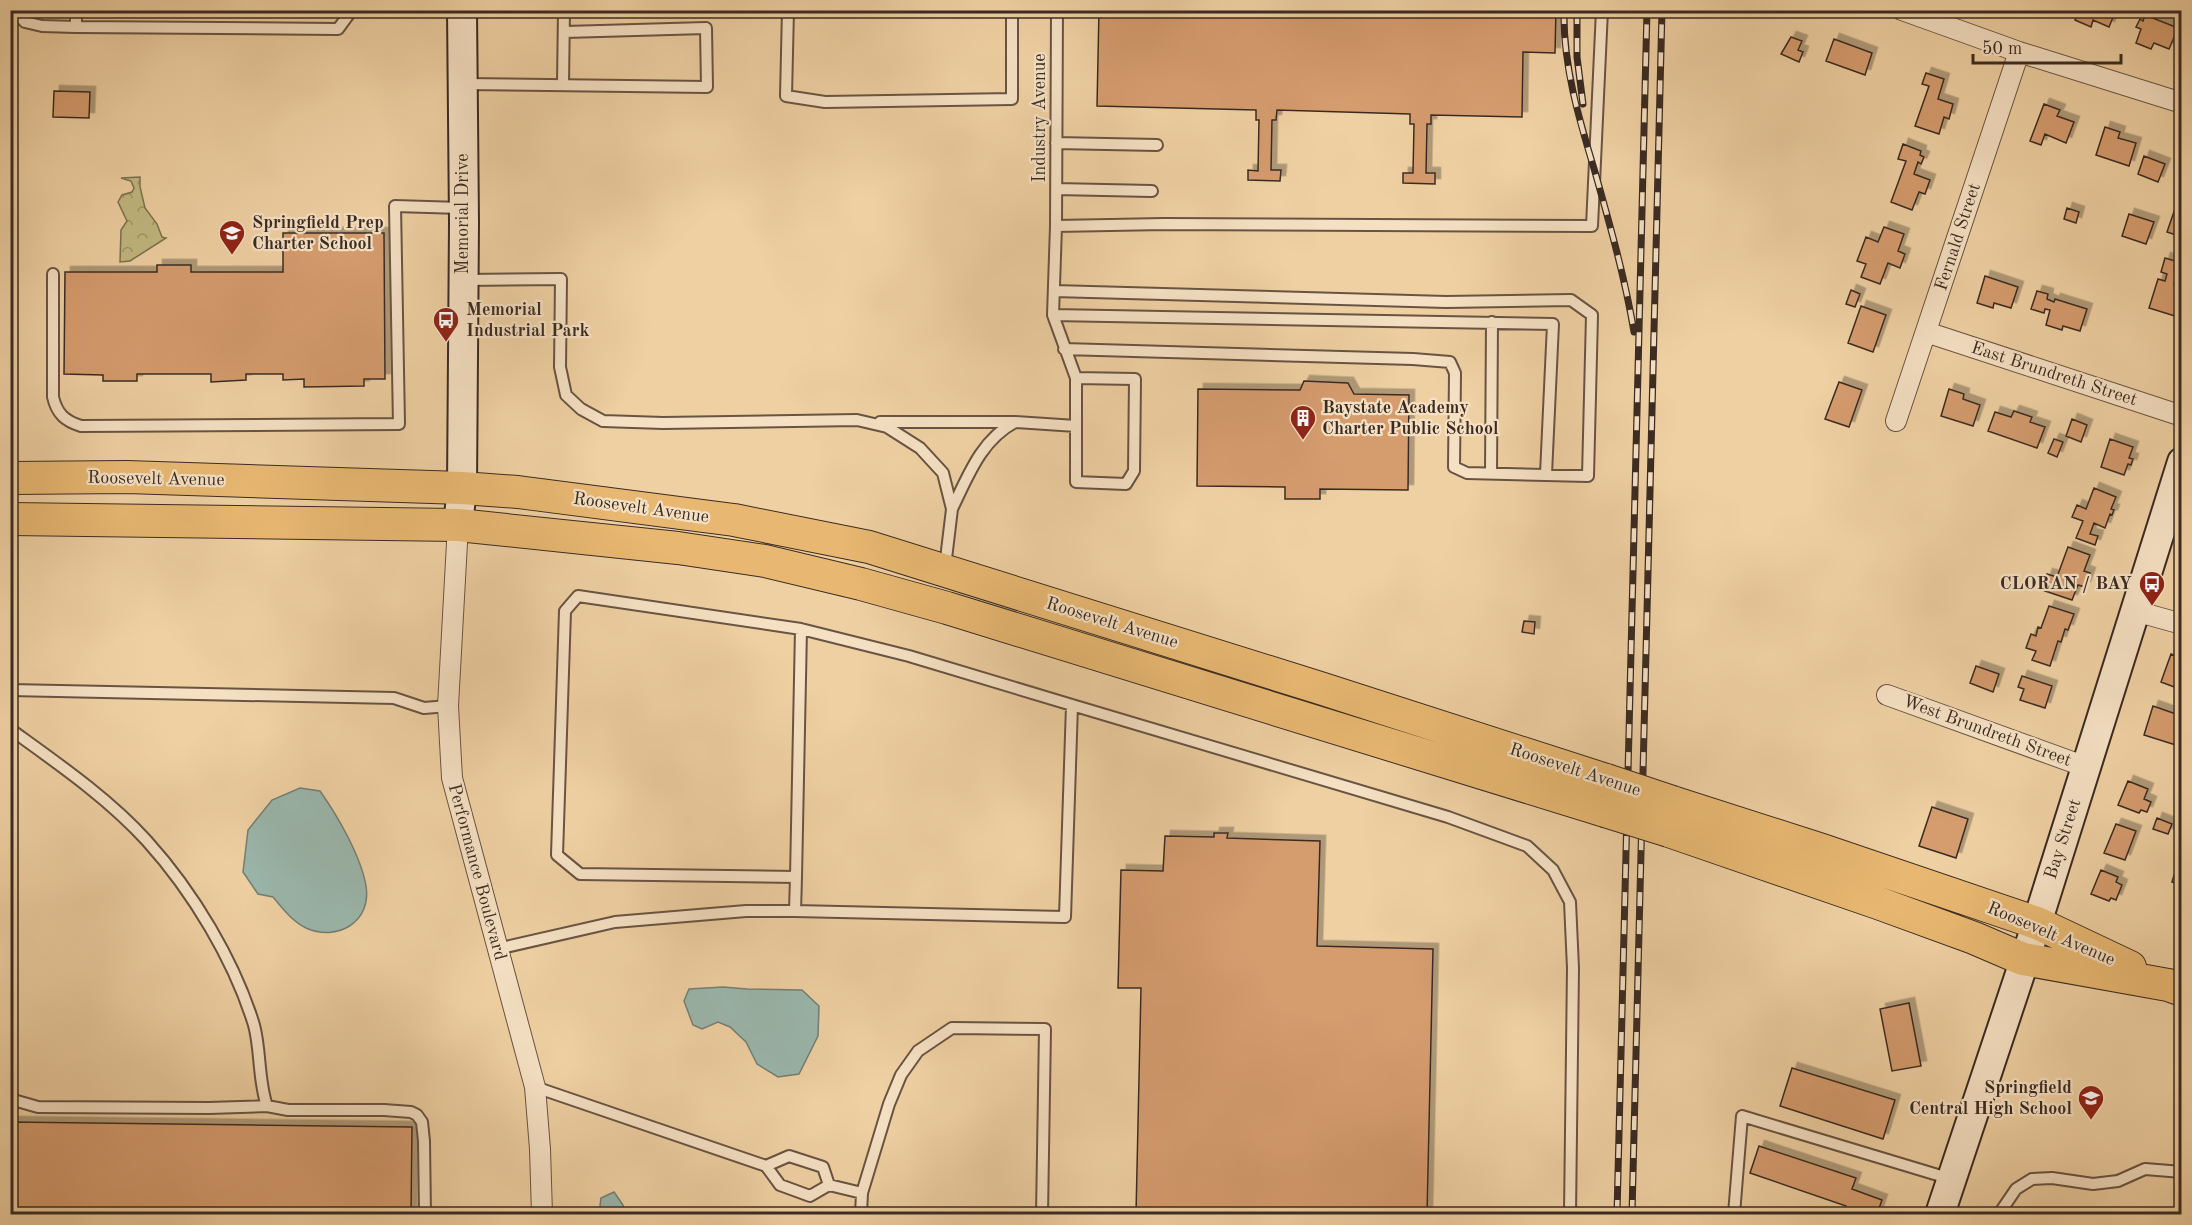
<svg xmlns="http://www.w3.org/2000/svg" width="2192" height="1225" font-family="'Old Standard TT',serif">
<defs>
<pattern id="forest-crowns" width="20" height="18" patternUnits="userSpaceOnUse" patternTransform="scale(1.5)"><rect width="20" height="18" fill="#c1b980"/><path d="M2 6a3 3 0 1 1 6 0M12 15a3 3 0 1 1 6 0" fill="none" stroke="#9e9768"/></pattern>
<filter id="shadow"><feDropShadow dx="5.5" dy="-5.5" stdDeviation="0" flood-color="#0004"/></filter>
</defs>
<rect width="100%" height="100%" fill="#efd0a3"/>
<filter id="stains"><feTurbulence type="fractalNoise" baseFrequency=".00333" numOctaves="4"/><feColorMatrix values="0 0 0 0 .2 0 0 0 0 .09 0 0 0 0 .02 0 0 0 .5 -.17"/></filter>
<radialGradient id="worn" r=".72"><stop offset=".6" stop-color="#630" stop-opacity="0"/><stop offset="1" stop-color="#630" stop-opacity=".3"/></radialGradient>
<!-- forest -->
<path fill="url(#forest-crowns)" stroke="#7e7251" stroke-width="1.5" d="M 140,177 L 140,187 L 145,208 L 157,224 L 162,237 L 166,238 L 130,261 L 120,262 L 121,230 L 127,221 L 118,202 L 122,195 L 132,192 L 134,188 L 131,181 L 121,178 Z"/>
<!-- water -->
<path fill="#9ab6ab" stroke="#747e74" stroke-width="1.5" d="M 300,788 L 320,791 C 337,815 361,856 366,886 C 372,922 337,942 306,928 C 292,921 283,909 273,897 L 258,894 L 243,872 L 248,830 L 272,800 Z
M 723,987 L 747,989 L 802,990 L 819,1006 L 818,1036 L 799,1074 L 778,1077 L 757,1064 L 746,1042 L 730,1027 L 718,1022 L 702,1029 L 693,1025 L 684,1001 L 689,989 Z
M 614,1192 L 623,1205 L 624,1214 L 599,1214 L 601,1198 Z"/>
<!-- building -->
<path fill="#d59c6e" stroke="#3b2b22" stroke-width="1.5" filter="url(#shadow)" d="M 1099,10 L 1556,10 L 1555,53 L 1523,52 L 1522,117 L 1431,115 L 1431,124 L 1427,124 L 1426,173 L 1435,173 L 1435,184 L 1403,183 L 1403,173 L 1413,173 L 1414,124 L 1410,124 L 1410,114 L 1277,110 L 1276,120 L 1272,120 L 1271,170 L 1281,170 L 1280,181 L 1248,180 L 1248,170 L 1258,171 L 1259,120 L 1256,120 L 1256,110 L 1097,106 Z
M 2079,10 L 2116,10 L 2109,27 L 2093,20 L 2091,27 L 2075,20 Z
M 2145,15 L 2178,28 L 2169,49 L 2154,43 L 2151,49 L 2136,43 L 2141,29 L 2136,27 L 2140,19 L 2143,21 Z
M 1791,37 L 1802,41 L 1798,50 L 1803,52 L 1799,62 L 1781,54 Z
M 1834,39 L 1872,53 L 1865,75 L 1826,61 Z
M 1926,73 L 1944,79 L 1938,99 L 1953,104 L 1949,119 L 1944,117 L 1939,134 L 1915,126 L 1929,86 L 1922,84 Z
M 54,91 L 90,92 L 89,118 L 53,117 Z
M 2044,104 L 2060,110 L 2057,116 L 2074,122 L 2066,143 L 2045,134 L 2041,145 L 2030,141 Z
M 2105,127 L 2120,132 L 2118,138 L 2136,143 L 2129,166 L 2096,155 Z
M 1903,144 L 1921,151 L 1920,155 L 1924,157 L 1921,164 L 1918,162 L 1914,174 L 1930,180 L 1925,194 L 1919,192 L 1912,210 L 1891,202 L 1906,161 L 1898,159 Z
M 2144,156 L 2165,164 L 2158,182 L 2138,174 Z
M 2178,200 L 2182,201 L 2182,237 L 2167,232 Z
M 2067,208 L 2079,212 L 2076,223 L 2064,219 Z
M 2129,214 L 2154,222 L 2146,244 L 2122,236 Z
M 1884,227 L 1904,234 L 1898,251 L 1905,254 L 1900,268 L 1888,263 L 1880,284 L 1861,277 L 1866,264 L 1857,261 L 1866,237 L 1878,242 Z
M 283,233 L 384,233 L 385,379 L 364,379 L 364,386 L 304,387 L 304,379 L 283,380 L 283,374 L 246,374 L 246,380 L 211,382 L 211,374 L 137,374 L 137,381 L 103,381 L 103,375 L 64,374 L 65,272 L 157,272 L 157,265 L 191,265 L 191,272 L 283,272 Z
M 2165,258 L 2182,263 L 2182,279 L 2176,277 L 2174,284 L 2182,286 L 2182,307 L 2178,306 L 2175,316 L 2149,308 L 2158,279 L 2165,281 L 2167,274 L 2161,272 Z
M 1985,276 L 2018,287 L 2011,308 L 1994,303 L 1993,308 L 1977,303 Z
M 1851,290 L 1860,294 L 1855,307 L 1846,304 Z
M 2037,291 L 2048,294 L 2047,299 L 2054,302 L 2055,299 L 2087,309 L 2080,331 L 2063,326 L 2062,330 L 2046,325 L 2050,310 L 2045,309 L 2044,313 L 2031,309 Z
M 1861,306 L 1886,315 L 1873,352 L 1848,343 Z
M 1304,381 L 1348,383 L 1354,394 L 1409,395 L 1408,490 L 1320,489 L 1320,499 L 1285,499 L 1285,487 L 1197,486 L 1198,389 L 1300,390 Z
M 1839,382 L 1862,390 L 1849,427 L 1825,419 Z
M 1949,389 L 1964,394 L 1963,399 L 1980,405 L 1973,426 L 1941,416 Z
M 2014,411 L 2032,417 L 2030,422 L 2045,427 L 2037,448 L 1988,431 L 1995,412 L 2011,417 Z
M 2072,419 L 2087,425 L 2081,442 L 2066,436 Z
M 2054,439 L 2063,442 L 2057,457 L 2048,453 Z
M 2110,439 L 2133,447 L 2129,458 L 2133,459 L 2131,465 L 2128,464 L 2124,475 L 2101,467 Z
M 2094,488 L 2116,497 L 2111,509 L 2114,510 L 2112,515 L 2110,514 L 2105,528 L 2094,523 L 2090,534 L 2098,536 L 2095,545 L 2076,538 L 2083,521 L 2072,517 L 2077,505 L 2086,509 Z
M 2068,547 L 2090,555 L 2084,571 L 2090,573 L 2085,587 L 2078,585 L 2072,600 L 2042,590 L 2047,574 L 2057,577 Z
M 2049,606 L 2074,614 L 2068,630 L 2065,629 L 2061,642 L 2058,641 L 2050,666 L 2032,660 L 2036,651 L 2026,648 L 2031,634 L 2036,636 L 2038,627 L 2041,628 Z
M 1524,621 L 1535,622 L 1534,634 L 1522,632 Z
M 2171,654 L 2182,658 L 2182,690 L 2161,682 Z
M 1976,666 L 1999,674 L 1993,692 L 1970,683 Z
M 2022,676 L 2052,686 L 2045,708 L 2020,700 L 2024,689 L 2018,687 Z
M 2153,706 L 2182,716 L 2182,747 L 2144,735 Z
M 2128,781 L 2148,789 L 2144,799 L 2151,802 L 2147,812 L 2141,810 L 2139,813 L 2118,805 Z
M 1932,807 L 1968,819 L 1956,858 L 1919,846 Z
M 2157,818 L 2172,824 L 2168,834 L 2153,829 Z
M 2116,824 L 2136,831 L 2125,860 L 2104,853 Z
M 1214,833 L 1228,833 L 1227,838 L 1320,841 L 1317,946 L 1433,949 L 1427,1214 L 1136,1214 L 1141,988 L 1118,988 L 1121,870 L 1163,871 L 1165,836 L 1214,837 Z
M 2177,865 L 2182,867 L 2181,885 L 2172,882 Z
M 2101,870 L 2118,877 L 2116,882 L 2122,885 L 2116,900 L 2111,898 L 2109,901 L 2091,894 Z
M 1909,1003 L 1921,1066 L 1892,1071 L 1880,1009 Z
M 1792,1068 L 1895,1100 L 1883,1139 L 1780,1106 Z
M 10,1122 L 412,1127 L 411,1214 L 10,1214 Z
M 1759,1146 L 1856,1178 L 1852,1189 L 1882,1200 L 1877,1214 L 1844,1214 L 1846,1206 L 1750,1173 Z"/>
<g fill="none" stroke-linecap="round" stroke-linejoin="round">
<!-- lane casing -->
<g stroke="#685442" stroke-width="14">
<path id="lane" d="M 14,10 L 25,22 L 42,26 L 76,27
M 76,10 L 76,27 L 338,29 L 349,14 L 349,10
M 788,10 L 786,96 L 825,102 L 1012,99 L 1012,10
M 1057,10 L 1056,226 L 1053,315 L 1553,324 L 1546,474
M 463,84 L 707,87 L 706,28 L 565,32
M 563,84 L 564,10
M 1056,143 L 1157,145
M 1056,189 L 1152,191
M 1056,226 L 1164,224 L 1592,226 L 1602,10
M 53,274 L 53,397 C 57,414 65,421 81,426 L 399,424 L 395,206 L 461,208
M 464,280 L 561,279 L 560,367 L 566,395 L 581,409 L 603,421 L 663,423 L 857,420 L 887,427 L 920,448 L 943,473 L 952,509 C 968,476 981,440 1015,422
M 1054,291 L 1446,302 L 1571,300 L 1592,315 L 1588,476 L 1467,473 L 1454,467 L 1455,373 L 1450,362 L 1413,359 L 1064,349
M 1053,315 L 1076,378 L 1076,482 L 1126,484 L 1134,471 L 1135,379 L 1076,378
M 880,422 L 1015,422 L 1076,426
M 1491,474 L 1492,322
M 945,567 L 952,509
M 10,690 L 394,698 L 424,708 L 448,706
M 1072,705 L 1448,817 L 1527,846 L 1553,870 L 1570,902 L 1573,968 L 1570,1214
M 10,729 C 57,763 108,798 147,841 C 193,892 234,960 254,1025 C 261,1051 258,1080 267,1106 L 288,1110 L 384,1110 L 411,1112 L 417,1115 L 422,1122 L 424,1141 L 425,1214
M 796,877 L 580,874 L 557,855 L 565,611 L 578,596 L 801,629 L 909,656 L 1072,705 L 1065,917 L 795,911 L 796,877 L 801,629
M 497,949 L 615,922 L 746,911 L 795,911
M 535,1087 L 766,1166 L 780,1185 L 810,1196 L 829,1185 L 862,1193 L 861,1214
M 10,1099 L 38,1107 L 209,1108 L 267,1106
M 766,1166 L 789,1156 L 823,1167 L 829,1185
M 862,1193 L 889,1104 L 901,1075 L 918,1051 L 952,1028 L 1045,1029 L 1042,1214
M 1734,1214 L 1742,1116 L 1951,1179
M 1999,1214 L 2016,1189 L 2032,1179 L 2052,1178 L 2093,1184 L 2118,1181 L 2145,1169 L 2182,1172"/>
</g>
<!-- street casing -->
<g stroke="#685442" stroke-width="22">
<path id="street" d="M 1902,10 L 2019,52 L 2182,103
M 1926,332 L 2182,416
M 1896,421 L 2019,52
M 458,525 L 448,706 L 452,778 L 535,1087 L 540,1149 L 542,1214
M 2135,611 L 2182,624
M 1887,695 L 2086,767"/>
</g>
<!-- secondary casing -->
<g stroke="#3b2b22" stroke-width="32">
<path id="secondary" d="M 458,525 L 462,488 L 464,223 L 462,10
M 1940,1214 L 2037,923 L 2182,462"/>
</g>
<!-- primary casing -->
<g stroke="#3b2b22" stroke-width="34">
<path id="primary" d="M 10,478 L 127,477 L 462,488 L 518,492 L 734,520 L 869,547 L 1320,688 L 1606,780
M 10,519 L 458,525 L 678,548 L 765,561 L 861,584 L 947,608 L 1605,811
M 1672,802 L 1822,850 L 2037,923 L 2130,967
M 1669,831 L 1878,903 L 1974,938 L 2023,959 L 2168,985 L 2182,990"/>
</g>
<!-- lane -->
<use href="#lane" stroke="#f5e0c3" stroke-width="10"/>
<!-- street -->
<use href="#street" stroke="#f5e0c3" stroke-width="20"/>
<!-- secondary -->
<use href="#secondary" stroke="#f5e0c3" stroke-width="28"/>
<!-- primary -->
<use href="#primary" stroke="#e8b872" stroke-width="32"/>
<!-- rail casing -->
<g stroke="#3b2b22" stroke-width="7">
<path id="rail" d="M 1564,10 C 1563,66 1579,119 1595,172 C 1610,225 1625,278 1634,332
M 1577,10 L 1577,57 L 1583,104
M 1617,1214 L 1647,10
M 1632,1214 L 1662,10"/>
</g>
<!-- rail -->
<use href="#rail" stroke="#f5e0c3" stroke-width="4.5" stroke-dasharray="14" stroke-linecap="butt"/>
<!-- primary-bridge casing -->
<g stroke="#3b2b22" stroke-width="34" stroke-linecap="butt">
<path id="primary-bridge" d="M 1606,780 L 1672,802
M 1605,811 L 1669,831"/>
</g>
<!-- primary-bridge -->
<use href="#primary-bridge" stroke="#e8b872" stroke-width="32"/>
</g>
<!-- icons -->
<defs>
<g id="school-pin" transform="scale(1.35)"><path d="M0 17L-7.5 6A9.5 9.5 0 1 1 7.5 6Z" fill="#8f2418" stroke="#f5e0c3"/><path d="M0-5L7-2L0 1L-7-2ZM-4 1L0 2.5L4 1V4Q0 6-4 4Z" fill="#fff"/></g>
<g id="bus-pin" transform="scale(1.35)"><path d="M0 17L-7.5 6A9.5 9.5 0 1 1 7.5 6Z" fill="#8f2418" stroke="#f5e0c3"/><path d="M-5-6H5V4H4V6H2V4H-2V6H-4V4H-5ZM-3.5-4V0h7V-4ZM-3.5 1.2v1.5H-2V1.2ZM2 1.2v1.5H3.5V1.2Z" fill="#fff"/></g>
<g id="building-pin" transform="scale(1.35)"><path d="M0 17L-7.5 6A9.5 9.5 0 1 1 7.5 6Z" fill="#8f2418" stroke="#f5e0c3"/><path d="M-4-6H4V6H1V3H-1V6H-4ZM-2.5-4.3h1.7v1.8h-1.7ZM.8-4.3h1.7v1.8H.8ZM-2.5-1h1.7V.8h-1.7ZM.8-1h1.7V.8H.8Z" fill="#fff"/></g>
</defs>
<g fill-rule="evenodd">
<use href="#school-pin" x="232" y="233"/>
<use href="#bus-pin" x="446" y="320"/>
<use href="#building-pin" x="1303" y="418"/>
<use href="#bus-pin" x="2152" y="584"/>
<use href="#school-pin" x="2091" y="1098"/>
</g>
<g text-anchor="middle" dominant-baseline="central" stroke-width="4.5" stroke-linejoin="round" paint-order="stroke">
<!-- street labels -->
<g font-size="18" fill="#3b2b22" stroke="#f5e0c3">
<text transform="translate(1040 118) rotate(-90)">Industry Avenue</text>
<text transform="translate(463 214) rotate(-90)">Memorial Drive</text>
<text transform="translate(1958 237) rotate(-72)">Fernald Street</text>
<text transform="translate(2054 374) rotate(18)">East Brundreth Street</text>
<text transform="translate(156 479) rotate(1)">Roosevelt Avenue</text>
<text transform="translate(641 508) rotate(8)">Roosevelt Avenue</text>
<text transform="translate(1112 623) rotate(17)">Roosevelt Avenue</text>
<text transform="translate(1987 731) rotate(20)">West Brundreth Street</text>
<text transform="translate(1575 770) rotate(18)">Roosevelt Avenue</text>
<text transform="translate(2063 839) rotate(-72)">Bay Street</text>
<text transform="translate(477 872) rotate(75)">Performance Boulevard</text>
<text transform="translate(2051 934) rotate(23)">Roosevelt Avenue</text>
</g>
<!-- poi labels -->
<g font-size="18" font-weight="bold" fill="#3b2b22" stroke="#f5e0c3" text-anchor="start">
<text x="252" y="223">Springfield Prep<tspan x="252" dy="21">Charter School</tspan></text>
<text x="466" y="310">Memorial<tspan x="466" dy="21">Industrial Park</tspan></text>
<text x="1322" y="408">Baystate Academy<tspan x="1322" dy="21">Charter Public School</tspan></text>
<text x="2132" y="584" text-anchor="end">CLORAN / BAY</text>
<text x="2072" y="1088" text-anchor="end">Springfield<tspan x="2072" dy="21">Central High School</tspan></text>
</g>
</g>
<!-- margin -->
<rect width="2192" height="1225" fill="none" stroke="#efd0a3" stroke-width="36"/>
<rect x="12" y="12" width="2168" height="1201" fill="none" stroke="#3b2b22" stroke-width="3"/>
<rect x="18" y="18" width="2156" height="1189" fill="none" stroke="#3b2b22" stroke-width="1.5"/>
<!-- scale -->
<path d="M1973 54v9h148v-9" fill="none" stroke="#3b2b22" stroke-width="3"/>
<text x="1982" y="54" font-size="18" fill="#3b2b22" stroke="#f5e0c3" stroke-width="4.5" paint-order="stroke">50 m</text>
<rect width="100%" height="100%" filter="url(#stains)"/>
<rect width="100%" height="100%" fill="url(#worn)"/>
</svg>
